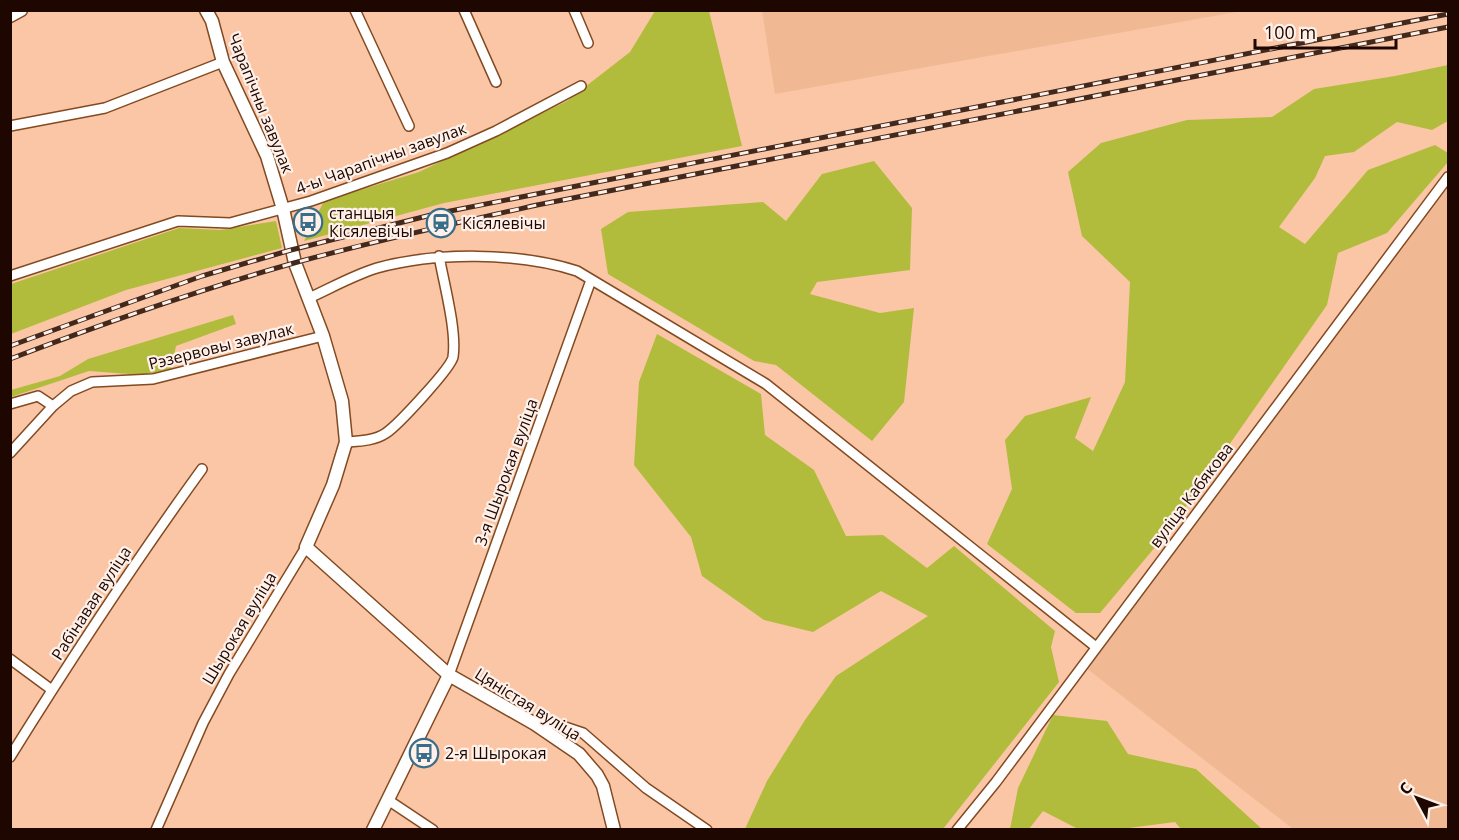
<svg xmlns="http://www.w3.org/2000/svg" width="1459" height="840" font-family="'Open Sans',sans-serif">
<rect width="100%" height="100%" fill="#fbc6a5"/>
<!-- built -->
<path fill="#f1b894" d="M 762,11 L 762,10 L 1242,11 L 775,94 Z
M 1448,185 L 1448,829 L 1293,829 L 1086,668 Z"/>
<!-- green -->
<path fill="#b2bc3c" d="M 655,11 L 709,11 L 742,146 L 444,203 L 304,241 L 324,201 L 419,172 L 567,101 L 630,52 Z
M 1448,65 L 1448,121 L 1432,130 L 1397,122 L 1354,152 L 1325,156 L 1315,178 L 1279,227 L 1305,244 L 1368,170 L 1435,145 L 1448,153 L 1448,162 L 1387,233 L 1338,253 L 1327,305 L 1171,528 L 1100,613 L 1076,613 L 987,544 L 1012,489 L 1005,440 L 1025,416 L 1091,397 L 1075,438 L 1093,451 L 1125,382 L 1130,282 L 1082,236 L 1068,172 L 1101,143 L 1187,120 L 1272,117 L 1314,89 L 1395,76 Z
M 874,161 L 912,208 L 910,270 L 817,282 L 810,294 L 880,313 L 914,308 L 904,402 L 872,441 L 776,365 L 754,361 L 608,274 L 601,229 L 628,212 L 763,202 L 786,221 L 822,174 Z
M 276,221 L 282,248 L 126,290 L 11,334 L 11,284 L 179,228 L 220,230 Z
M 233,315 L 236,324 L 176,346 L 171,369 L 142,375 L 89,371 L 11,397 L 11,390 L 60,376 L 88,359 Z
M 657,334 L 761,394 L 765,435 L 814,470 L 846,536 L 883,535 L 927,568 L 954,546 L 1055,631 L 1051,647 L 1059,682 L 943,829 L 745,829 L 767,781 L 805,720 L 836,676 L 928,616 L 881,591 L 813,632 L 764,620 L 702,576 L 691,537 L 634,465 L 639,382 Z
M 1053,715 L 1107,721 L 1128,754 L 1196,769 L 1262,829 L 1181,829 L 1175,822 L 1121,829 L 1078,829 L 1043,811 L 1029,829 L 1010,829 L 1018,788 Z"/>
<g fill="none" stroke-linecap="round" stroke-linejoin="round">
<!-- minor casing -->
<g stroke="#824a21" stroke-width="12">
<path id="minor" d="M 355,10 L 409,126
M 464,10 L 496,82
M 574,10 L 588,43
M 10,126 L 105,108 L 223,62
M 10,276 L 178,221 L 230,223 L 311,201 L 447,153 L 496,131 L 581,86
M 309,298 C 331,288 354,275 377,268 C 436,252 518,252 577,271 L 766,384 L 1096,647
M 10,404 L 38,396 L 53,406
M 346,442 C 360,441 374,441 386,433 C 398,425 451,368 453,357 C 457,331 444,284 439,256
M 10,453 L 53,406 L 71,391 L 92,382 L 153,379 L 323,336
M 10,659 L 52,690
M 449,675 L 591,280
M 535,724 L 556,724 L 583,733 L 646,788 L 707,830
M 10,757 C 71,659 134,563 202,469
M 388,800 L 433,830
M 156,830 L 203,723 L 229,674 L 306,547
M 957,830 L 996,782 L 1448,177"/>
</g>
<!-- tertiary casing -->
<g stroke="#824a21" stroke-width="15">
<path id="tertiary" d="M 206,10 L 212,21 L 223,62 L 267,156 L 283,209 L 295,263 L 323,336 L 342,401 L 346,442 L 333,485 L 306,547 L 449,675 L 535,724 L 579,754 L 597,775 L 603,786 L 614,830
M 10,16 L 21,10
M 373,830 L 449,675"/>
</g>
<!-- minor -->
<use href="#minor" stroke="#fff" stroke-width="9"/>
<!-- tertiary -->
<use href="#tertiary" stroke="#fff" stroke-width="12"/>
<!-- rail casing -->
<g stroke="#43281c" stroke-width="5">
<path id="rail" d="M 10,346 L 202,276 L 291,250 L 435,214 L 1448,14
M 10,359 C 104,323 198,290 294,263 C 374,241 456,223 537,205 L 1448,27"/>
</g>
<!-- rail -->
<use href="#rail" stroke="#fff1e9" stroke-width="3" stroke-dasharray="9" stroke-linecap="butt"/>
</g>
<!-- icons -->
<defs>
<g id="bus-ring" transform="scale(1.5)"><circle r="9.5" fill="#fff1e9" stroke="#396e8a" stroke-width="1.5"/><path d="M-5-6H5V4H4V6H2V4H-2V6H-4V4H-5ZM-3.5-4V0h7V-4ZM-3.5 1.2v1.5H-2V1.2ZM2 1.2v1.5H3.5V1.2Z" fill="#396e8a"/></g>
<g id="station-ring" transform="scale(1.5)"><circle r="9.5" fill="#fff1e9" stroke="#396e8a" stroke-width="1.5"/><path d="M-3-6H3Q5-6 5-4V2Q5 4 3 4L4.5 6H3L1.5 4h-3L-3 6H-4.5L-3 4Q-5 4-5 2V-4Q-5-6-3-6ZM-3.5-4v3h7v-3ZM-3.5 1v1.5H-2V1ZM2 1v1.5H3.5V1Z" fill="#396e8a"/></g>
</defs>
<g fill-rule="evenodd">
<use href="#bus-ring" x="308" y="222"/>
<use href="#station-ring" x="441" y="223"/>
<use href="#bus-ring" x="424" y="753"/>
</g>
<g text-anchor="middle" dominant-baseline="central" stroke-width="4.5" stroke-linejoin="round" paint-order="stroke">
<!-- street labels -->
<g font-size="16" fill="#1d0700" stroke="#fff1e9">
<text transform="translate(261 103) rotate(68)">Чарапічны завулак</text>
<text transform="translate(381 158) rotate(-20)">4-ы Чарапічны завулак</text>
<text transform="translate(221 346) rotate(-14)">Рэзервовы завулак</text>
<text transform="translate(506 472) rotate(-70)">3-я Шырокая вуліца</text>
<text transform="translate(1191 495) rotate(-53)">вуліца Кабякова</text>
<text transform="translate(91 603) rotate(-57)">Рабінавая вуліца</text>
<text transform="translate(239 628) rotate(-59)">Шырокая вуліца</text>
<text transform="translate(528 704) rotate(32)">Цяністая вуліца</text>
</g>
<!-- poi labels -->
<g font-size="16" fill="#1d0700" stroke="#fff1e9" text-anchor="start">
<text x="329" y="213">станцыя<tspan x="329" dy="18">Кісялевічы</tspan></text>
<text x="462" y="223">Кісялевічы</text>
<text x="445" y="753">2-я Шырокая</text>
</g>
</g>
<!-- border -->
<rect width="1459" height="840" fill="none" stroke="#1d0700" stroke-width="24"/>
<!-- north arrow -->
<g transform="translate(1417 798) rotate(311)" stroke="#fff1e9" stroke-width="4.5" paint-order="stroke">
<path d="M0-4.5L10 22L0 15L-10 22Z" fill="#1d0700"/>
<text y="-9" font-size="16" font-weight="bold" text-anchor="middle" fill="#1d0700">С</text>
</g>
<!-- scale -->
<path d="M1255 39v9h141v-9" fill="none" stroke="#1d0700" stroke-width="3"/>
<text x="1264" y="39" font-size="18" fill="#1d0700" stroke="#fff1e9" stroke-width="4.5" paint-order="stroke">100 m</text>
</svg>
